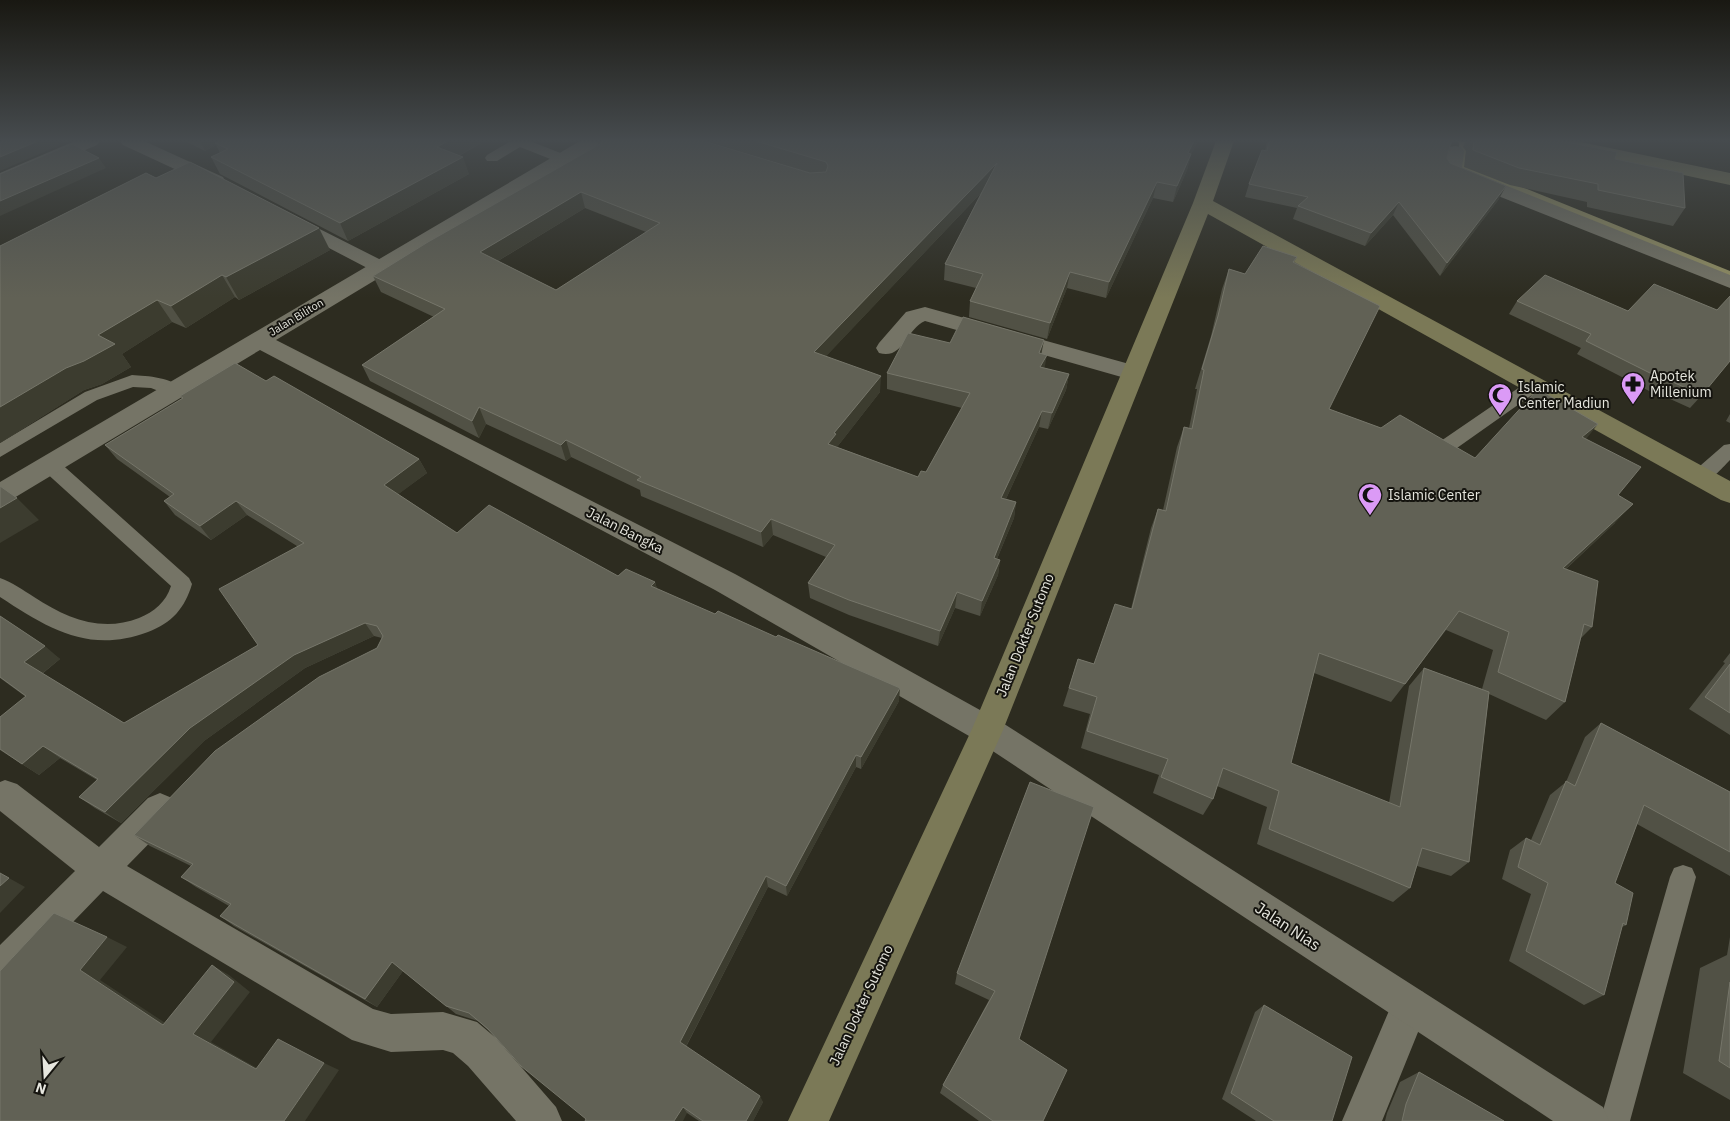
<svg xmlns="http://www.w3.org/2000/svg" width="1730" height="1121" font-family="'IBM Plex Sans',sans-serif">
<rect width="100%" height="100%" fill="#2d2c20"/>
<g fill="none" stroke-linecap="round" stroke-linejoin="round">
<!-- stream -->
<path fill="#939064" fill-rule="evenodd" d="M 1457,141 L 1467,142 L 1465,164 L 1730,271 L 1730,277 L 1458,167 L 1459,143 Z"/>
<!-- service -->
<path fill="#757466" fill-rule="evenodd" d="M 511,141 L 530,141 L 568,156 L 570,159 L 563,163 L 558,162 L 520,147 L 497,161 L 487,161 L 485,158 L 487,155 Z
M 132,375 C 147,376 174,377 183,391 L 180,395 L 174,397 L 151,388 L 133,387 L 97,400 L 0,457 L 0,443 L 85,392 Z
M 1533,380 L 1539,382 L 1542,386 L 1539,390 L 1447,455 L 1441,456 L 1435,455 L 1432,450 L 1435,445 L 1527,382 Z
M 1730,444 L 1730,460 C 1720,470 1708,486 1693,482 L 1691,477 L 1693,472 L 1724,445 Z
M 50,458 L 57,460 L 189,578 L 192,584 C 185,608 172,623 148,632 C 89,654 49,629 0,597 L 0,578 C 12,582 23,590 34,597 C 66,618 101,633 139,618 C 154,612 166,602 171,586 L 43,470 L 41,465 L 43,460 Z
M 1683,865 L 1692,868 L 1696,877 L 1630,1121 L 1600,1121 L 1670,877 L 1674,868 Z"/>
<!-- minor -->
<path fill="#757466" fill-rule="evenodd" d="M 75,141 L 100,141 L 97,145 L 0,186 L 0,173 Z
M 120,141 L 144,141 L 223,177 L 225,181 L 223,185 L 209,185 L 123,145 Z
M 1455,146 L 1461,147 L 1464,151 L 1462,168 L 1730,275 L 1730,288 L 1445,175 L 1443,171 L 1449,147 Z
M 290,214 L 387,263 L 390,267 L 387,271 L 380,273 L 373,271 L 283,224 L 280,220 L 283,216 Z
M 925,307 L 1140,367 L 1144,372 L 1140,377 L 1132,380 L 925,321 C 906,329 904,360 879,353 L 876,348 L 879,343 L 906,312 Z
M 5,780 L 17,784 L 99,847 L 148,798 L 160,793 L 172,798 L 177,809 L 172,820 L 127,866 L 373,1009 L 391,1014 L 443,1012 L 477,1022 L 496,1038 L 556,1107 L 562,1121 L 516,1121 L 468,1066 L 453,1053 L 443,1050 L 391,1052 L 352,1040 L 103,891 L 13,984 L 0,989 L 0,945 L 75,871 L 0,811 L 0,782 Z
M 1410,986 L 1423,992 L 1429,1005 L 1382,1121 L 1342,1121 L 1397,992 Z"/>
<!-- tertiary -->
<path fill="#757466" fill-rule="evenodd" d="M 580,141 L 602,141 L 599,145 L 276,340 L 735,574 L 998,720 L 1603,1107 L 1609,1121 L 1553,1121 L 976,740 L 715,590 L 260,350 L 9,501 L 0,504 L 0,482 Z"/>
<!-- secondary -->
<path fill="#7b7957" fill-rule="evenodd" d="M 1216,141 L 1234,141 L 1213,201 L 1730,481 L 1730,503 L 1721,500 L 1208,214 L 1003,730 L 829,1121 L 788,1121 L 972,729 L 1193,203 Z
M 1540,141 L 1576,141 L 1730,173 L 1730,185 L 1549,146 L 1543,145 Z"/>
</g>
<!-- wall -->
<path fill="#515145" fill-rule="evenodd" d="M 185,141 L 485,141 L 459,156 L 469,174 L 348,241 L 220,174 L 211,157 L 220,153 L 216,145 L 205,151 Z
M 597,141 L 704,141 L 810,173 L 707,141 L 1198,141 L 1191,154 L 1187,170 L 1173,202 L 1153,198 L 1106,298 L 1067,288 L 1047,339 L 969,317 L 970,301 L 976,288 L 944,280 L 945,264 L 981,193 L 826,356 L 880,392 L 837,447 L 918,477 L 926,472 L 962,408 L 887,389 L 887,373 L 950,343 L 1044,340 L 1041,353 L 1044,368 L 1069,374 L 1066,390 L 1048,429 L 1039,427 L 1006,499 L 1016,502 L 1014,518 L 997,559 L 1000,560 L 998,575 L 980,616 L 955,608 L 938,646 L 849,615 L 810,598 L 808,583 L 826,557 L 773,535 L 763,547 L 641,496 L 640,490 L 571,457 L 566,461 L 486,424 L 479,438 L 370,381 L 362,365 L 434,317 L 381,292 L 373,276 L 598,145 ZM 585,208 L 646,232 L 556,290 L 498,261 Z
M 1267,141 L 1453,141 L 1451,145 L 1447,158 L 1450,163 L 1499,199 L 1440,276 L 1393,215 L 1365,246 L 1293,219 L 1297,208 L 1245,197 L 1249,184 L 1265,150 Z
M 1466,141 L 1561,141 L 1615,159 L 1685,208 L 1673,226 L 1587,207 L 1587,202 L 1510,185 L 1464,167 L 1466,151 L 1463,147 Z
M 156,178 L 330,250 L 239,300 L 235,297 L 186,328 L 172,322 L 122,354 L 131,367 L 102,384 L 84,390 L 0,443 L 0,246 Z
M 1297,257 L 1294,262 L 1329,409 L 1381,428 L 1475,458 L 1586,439 L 1618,495 L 1615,523 L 1566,569 L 1592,627 L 1581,638 L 1565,702 L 1546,720 L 1489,694 L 1469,862 L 1451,876 L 1417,866 L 1410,888 L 1393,902 L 1257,844 L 1267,807 L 1217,786 L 1213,799 L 1203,815 L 1153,793 L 1159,775 L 1081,748 L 1090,714 L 1063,706 L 1078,659 L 1094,664 L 1131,609 L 1151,528 L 1158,509 L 1163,510 L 1177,447 L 1184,427 L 1189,428 L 1197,389 L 1195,389 L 1211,336 L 1222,289 L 1229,269 L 1245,274 ZM 1446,630 L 1493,650 L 1482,689 L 1424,668 L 1409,686 L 1389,803 L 1291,763 L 1314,673 L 1391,702 L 1405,684 Z
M 1517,301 L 1628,311 L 1702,395 L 1690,408 L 1657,393 L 1655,394 L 1577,354 L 1581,348 L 1509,314 Z
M 266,381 L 419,459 L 427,473 L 398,494 L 457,533 L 618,576 L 655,582 L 657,589 L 899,701 L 861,769 L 856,767 L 787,896 L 768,887 L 686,1047 L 763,1102 L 753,1121 L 699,1121 L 687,1113 L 586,1119 L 478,1021 L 456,1014 L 403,971 L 377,1007 L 234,926 L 220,916 L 229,906 L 196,887 L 181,877 L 191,866 L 150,846 L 134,835 L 377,648 L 382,638 L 374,636 L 305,668 L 204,741 L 121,823 L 95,808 L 79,797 L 97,780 L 60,758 L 39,775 L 0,750 L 0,717 L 26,697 L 0,678 L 0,616 L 60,659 L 42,674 L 124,723 L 258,645 L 297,546 L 247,515 L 211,540 L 175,515 L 164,501 L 170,497 L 117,459 L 105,445 L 182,399 L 180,396 Z
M 1730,414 L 1730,423 L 1726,421 Z
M 1730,653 L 1730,735 L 1689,709 L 1725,663 L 1723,662 Z
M 1601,723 L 1730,792 L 1730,876 L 1637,824 L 1615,883 L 1626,925 L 1622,927 L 1604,995 L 1584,1005 L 1509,961 L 1531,894 L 1502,879 L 1510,850 L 1526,838 L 1531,840 L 1550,795 L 1566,782 L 1585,737 Z
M 1030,782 L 1019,1039 L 1043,1121 L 979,1121 L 940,1093 L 943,1085 L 989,1000 L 955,984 L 957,973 Z
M 1730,937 L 1730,1100 L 1683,1073 L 1700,968 L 1727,955 Z
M 1264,1005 L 1332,1121 L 1256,1121 L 1222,1099 L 1255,1012 Z
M 1419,1072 L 1504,1121 L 1385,1121 L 1387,1113 L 1400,1082 Z"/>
<!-- shaded-wall -->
<path fill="#3c3c2f" d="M 38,141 L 57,141 L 60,145 L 0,171 L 0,157 Z
M 200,141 L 225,141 L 215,143 L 216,145 L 205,151 Z
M 448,141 L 485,141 L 443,164 L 437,147 Z
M 1194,141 L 1198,141 L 1184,169 L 1188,153 Z
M 1191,154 L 1187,170 L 1173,202 L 1177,186 Z
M 463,157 L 469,174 L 348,241 L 340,223 Z
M 99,158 L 106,168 L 0,216 L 0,201 Z
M 997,163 L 995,178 L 815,368 L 814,352 Z
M 1157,182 L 1153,198 L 1106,298 L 1109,282 Z
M 1506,186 L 1499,199 L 1440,276 L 1447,263 Z
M 581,192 L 585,208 L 486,268 L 480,252 Z
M 1399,202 L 1393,215 L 1365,246 L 1371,233 Z
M 319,228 L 330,250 L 239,300 L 226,277 Z
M 1070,272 L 1067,288 L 1047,339 L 1050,323 Z
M 222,275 L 235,297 L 186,328 L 171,306 Z
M 157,300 L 172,322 L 122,354 L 131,367 L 102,384 L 84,390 L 0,443 L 0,407 L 98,335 Z
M 1044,340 L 1041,356 L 1039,353 Z
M 1047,355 L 1044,371 L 1040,367 Z
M 1069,374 L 1066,390 L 1048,429 L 1052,413 Z
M 881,376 L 880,392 L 837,447 L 837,450 L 828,444 L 834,433 Z
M 479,407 L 486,424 L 479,438 L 472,421 Z
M 1042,411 L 1039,427 L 999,514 L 1001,498 Z
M 1598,424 L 1583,443 L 1582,437 Z
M 566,440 L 571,457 L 566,461 L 561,445 Z
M 419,459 L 427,473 L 392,499 L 384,485 Z
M 17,498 L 39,520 L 0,543 L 0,508 Z
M 236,501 L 247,515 L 211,540 L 200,526 Z
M 1016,502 L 1014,518 L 991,573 L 994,558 Z
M 1633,504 L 1615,523 L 1546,587 L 1563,568 Z
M 771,519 L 773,535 L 763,547 L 761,532 Z
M 1000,560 L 998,575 L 980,616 L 982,601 Z
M 655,582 L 659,595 L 651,586 Z
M 957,592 L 955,608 L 938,646 L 940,631 Z
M 365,623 L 374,636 L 305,668 L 204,741 L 121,823 L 105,812 L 190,728 L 294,655 Z
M 45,646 L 60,659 L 40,675 L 24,662 Z
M 900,688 L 899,701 L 861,769 L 861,757 Z
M 43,746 L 60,758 L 39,775 L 22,764 Z
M 856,755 L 856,767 L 787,896 L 786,886 Z
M 0,873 L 25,887 L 0,913 Z
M 766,876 L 768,887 L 684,1050 L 680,1042 Z
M 107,937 L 127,947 L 100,980 L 182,1034 L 163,1025 L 80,970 Z
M 392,962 L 403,971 L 377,1007 L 365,999 Z
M 212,965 L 229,975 L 250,992 L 211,1042 L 273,1077 L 256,1069 L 193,1034 Z
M 324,1063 L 339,1070 L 305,1121 L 284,1121 Z
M 760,1096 L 763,1102 L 753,1121 L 746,1121 Z
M 683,1107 L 687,1113 L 683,1121 L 674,1121 Z"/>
<!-- building -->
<path fill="#616155" stroke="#76766a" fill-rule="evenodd" d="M 3,141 L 38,141 L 0,157 L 0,142 Z
M 218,141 L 448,141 L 437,147 L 463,157 L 340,223 L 211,157 L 228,149 L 215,143 Z
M 601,141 L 704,141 L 810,173 L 826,172 L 828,166 L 826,162 L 756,141 L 1194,141 L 1188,153 L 1191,154 L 1177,186 L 1157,182 L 1109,282 L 1070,272 L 1050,323 L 970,301 L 983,274 L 945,264 L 997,163 L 814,352 L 881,376 L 834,433 L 836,434 L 828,444 L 918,477 L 921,471 L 926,472 L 970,393 L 887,373 L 908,333 L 950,343 L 963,317 L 1044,340 L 1039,353 L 1047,355 L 1040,367 L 1069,374 L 1052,413 L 1042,411 L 1001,498 L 1016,502 L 994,558 L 1000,560 L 982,601 L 957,592 L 940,631 L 849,600 L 808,583 L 835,545 L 771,519 L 761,532 L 637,480 L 641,477 L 566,440 L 561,445 L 479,407 L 472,421 L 362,365 L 445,309 L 373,276 L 428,242 L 602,143 ZM 581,192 L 660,223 L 556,290 L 480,252 Z
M 1269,141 L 1451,141 L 1447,158 L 1450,163 L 1506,186 L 1447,263 L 1399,202 L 1371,233 L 1298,206 L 1308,197 L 1249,184 L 1262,150 L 1267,151 Z
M 1474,141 L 1561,141 L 1617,152 L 1615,159 L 1683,173 L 1685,208 L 1598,190 L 1598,184 L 1519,168 L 1473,150 Z
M 72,144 L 99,158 L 0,201 L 0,174 Z
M 190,162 L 319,228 L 226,277 L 222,275 L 171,306 L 157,300 L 98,335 L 115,344 L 84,361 L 66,368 L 0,407 L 0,246 L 146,173 L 156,178 Z
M 1263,246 L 1297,257 L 1293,262 L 1380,306 L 1329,409 L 1381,428 L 1400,415 L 1475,458 L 1538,389 L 1598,424 L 1582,437 L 1641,467 L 1618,495 L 1633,504 L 1563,568 L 1598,581 L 1592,627 L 1584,624 L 1565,702 L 1498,672 L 1509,632 L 1459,611 L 1405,684 L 1319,653 L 1291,763 L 1400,807 L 1424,668 L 1489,692 L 1469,862 L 1422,848 L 1410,888 L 1269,829 L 1279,791 L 1223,768 L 1213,799 L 1161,777 L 1168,759 L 1087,731 L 1097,697 L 1069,688 L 1078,659 L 1094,664 L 1115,604 L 1132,609 L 1158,509 L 1166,511 L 1184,427 L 1192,429 L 1204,370 L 1202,369 L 1218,316 L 1229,269 L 1245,274 Z
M 1545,275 L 1628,311 L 1654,284 L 1717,310 L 1730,296 L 1730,361 L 1702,395 L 1668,380 L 1666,381 L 1586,341 L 1591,334 L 1517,301 Z
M 235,363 L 266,381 L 274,376 L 419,459 L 384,485 L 457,533 L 489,505 L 618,576 L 626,569 L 655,582 L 651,586 L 715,614 L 718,611 L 776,637 L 778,635 L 900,688 L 861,757 L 856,755 L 786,886 L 766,876 L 680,1042 L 760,1096 L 746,1121 L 703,1121 L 683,1107 L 674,1121 L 585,1121 L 586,1119 L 521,1066 L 488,1029 L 469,1013 L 446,1006 L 392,962 L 365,999 L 220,916 L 231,904 L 181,877 L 193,864 L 134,835 L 215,751 L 319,677 L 377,648 L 383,636 L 377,626 L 365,623 L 294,655 L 190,728 L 105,812 L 79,797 L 98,779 L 43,746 L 22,764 L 0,749 L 0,717 L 26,696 L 0,677 L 0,616 L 45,646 L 24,662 L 124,723 L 258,645 L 219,589 L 304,543 L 236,501 L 200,526 L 164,501 L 174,494 L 105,445 L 183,398 L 180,396 Z
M 0,486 L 17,498 L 0,508 Z
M 1730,664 L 1730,713 L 1705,697 Z
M 1601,723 L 1730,792 L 1730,852 L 1644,805 L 1615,883 L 1633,893 L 1626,925 L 1623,923 L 1604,995 L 1526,951 L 1548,883 L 1518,867 L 1526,838 L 1540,845 L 1566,781 L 1575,786 Z
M 1030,782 L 1094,807 L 1019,1039 L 1067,1070 L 1043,1121 L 993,1121 L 943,1085 L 995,991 L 957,973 Z
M 0,873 L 9,878 L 0,886 Z
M 54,913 L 107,937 L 80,970 L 163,1025 L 212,965 L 234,982 L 193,1034 L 256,1069 L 278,1039 L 324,1063 L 284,1121 L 0,1121 L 0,971 Z
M 1730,982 L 1730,1068 L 1719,1061 Z
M 1264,1005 L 1352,1057 L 1332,1121 L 1274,1121 L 1231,1093 Z
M 1419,1072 L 1504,1121 L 1402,1121 L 1406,1104 Z"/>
<!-- sky -->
<linearGradient id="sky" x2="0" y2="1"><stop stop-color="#191812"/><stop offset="0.47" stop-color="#464b4e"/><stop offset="1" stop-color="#464b4e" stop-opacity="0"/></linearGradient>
<rect width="1730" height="298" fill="url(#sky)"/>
<!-- icons -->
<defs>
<g id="pharmacy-pin" transform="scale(1.25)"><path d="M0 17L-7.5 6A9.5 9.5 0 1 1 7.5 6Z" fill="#db9af6" stroke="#15140f"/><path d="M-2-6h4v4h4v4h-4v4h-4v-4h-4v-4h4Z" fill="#111"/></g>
<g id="mosque-pin" transform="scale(1.25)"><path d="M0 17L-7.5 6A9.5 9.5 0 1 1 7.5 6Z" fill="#db9af6" stroke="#15140f"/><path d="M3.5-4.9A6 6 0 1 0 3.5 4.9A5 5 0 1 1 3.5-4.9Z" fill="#111"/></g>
</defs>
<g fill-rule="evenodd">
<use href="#pharmacy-pin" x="1633" y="384"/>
<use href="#mosque-pin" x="1500" y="395"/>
<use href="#mosque-pin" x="1370" y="495"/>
</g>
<g text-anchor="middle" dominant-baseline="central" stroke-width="4" stroke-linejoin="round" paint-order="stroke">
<!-- far-street labels -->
<g font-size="11" fill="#e6e6de" stroke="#15140f">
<text transform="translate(296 317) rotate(-31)">Jalan Biliton</text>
</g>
<!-- poi labels -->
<g font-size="14" fill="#e6e6de" stroke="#15140f" text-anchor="start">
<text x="1650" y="376">Apotek<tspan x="1650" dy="16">Millenium</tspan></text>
<text x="1518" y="387">Islamic<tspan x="1518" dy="16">Center Madiun</tspan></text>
<text x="1388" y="495">Islamic Center</text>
</g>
<!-- street labels -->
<g font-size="14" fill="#e6e6de" stroke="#15140f">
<text transform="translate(625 530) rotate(27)">Jalan Bangka</text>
<text transform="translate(1025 635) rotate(-68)">Jalan Dokter Sutomo</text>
<text transform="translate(861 1005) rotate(-65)">Jalan Dokter Sutomo</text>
</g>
<!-- near-street labels -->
<g font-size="16" fill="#e6e6de" stroke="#15140f">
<text transform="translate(1288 926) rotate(33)">Jalan Nias</text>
</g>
</g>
<!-- north arrow -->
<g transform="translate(45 1076) rotate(198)" stroke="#15140f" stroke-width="4" paint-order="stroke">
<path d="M0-4L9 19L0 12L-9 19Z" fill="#e6e6de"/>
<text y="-8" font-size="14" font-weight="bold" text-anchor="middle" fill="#e6e6de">N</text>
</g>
</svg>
